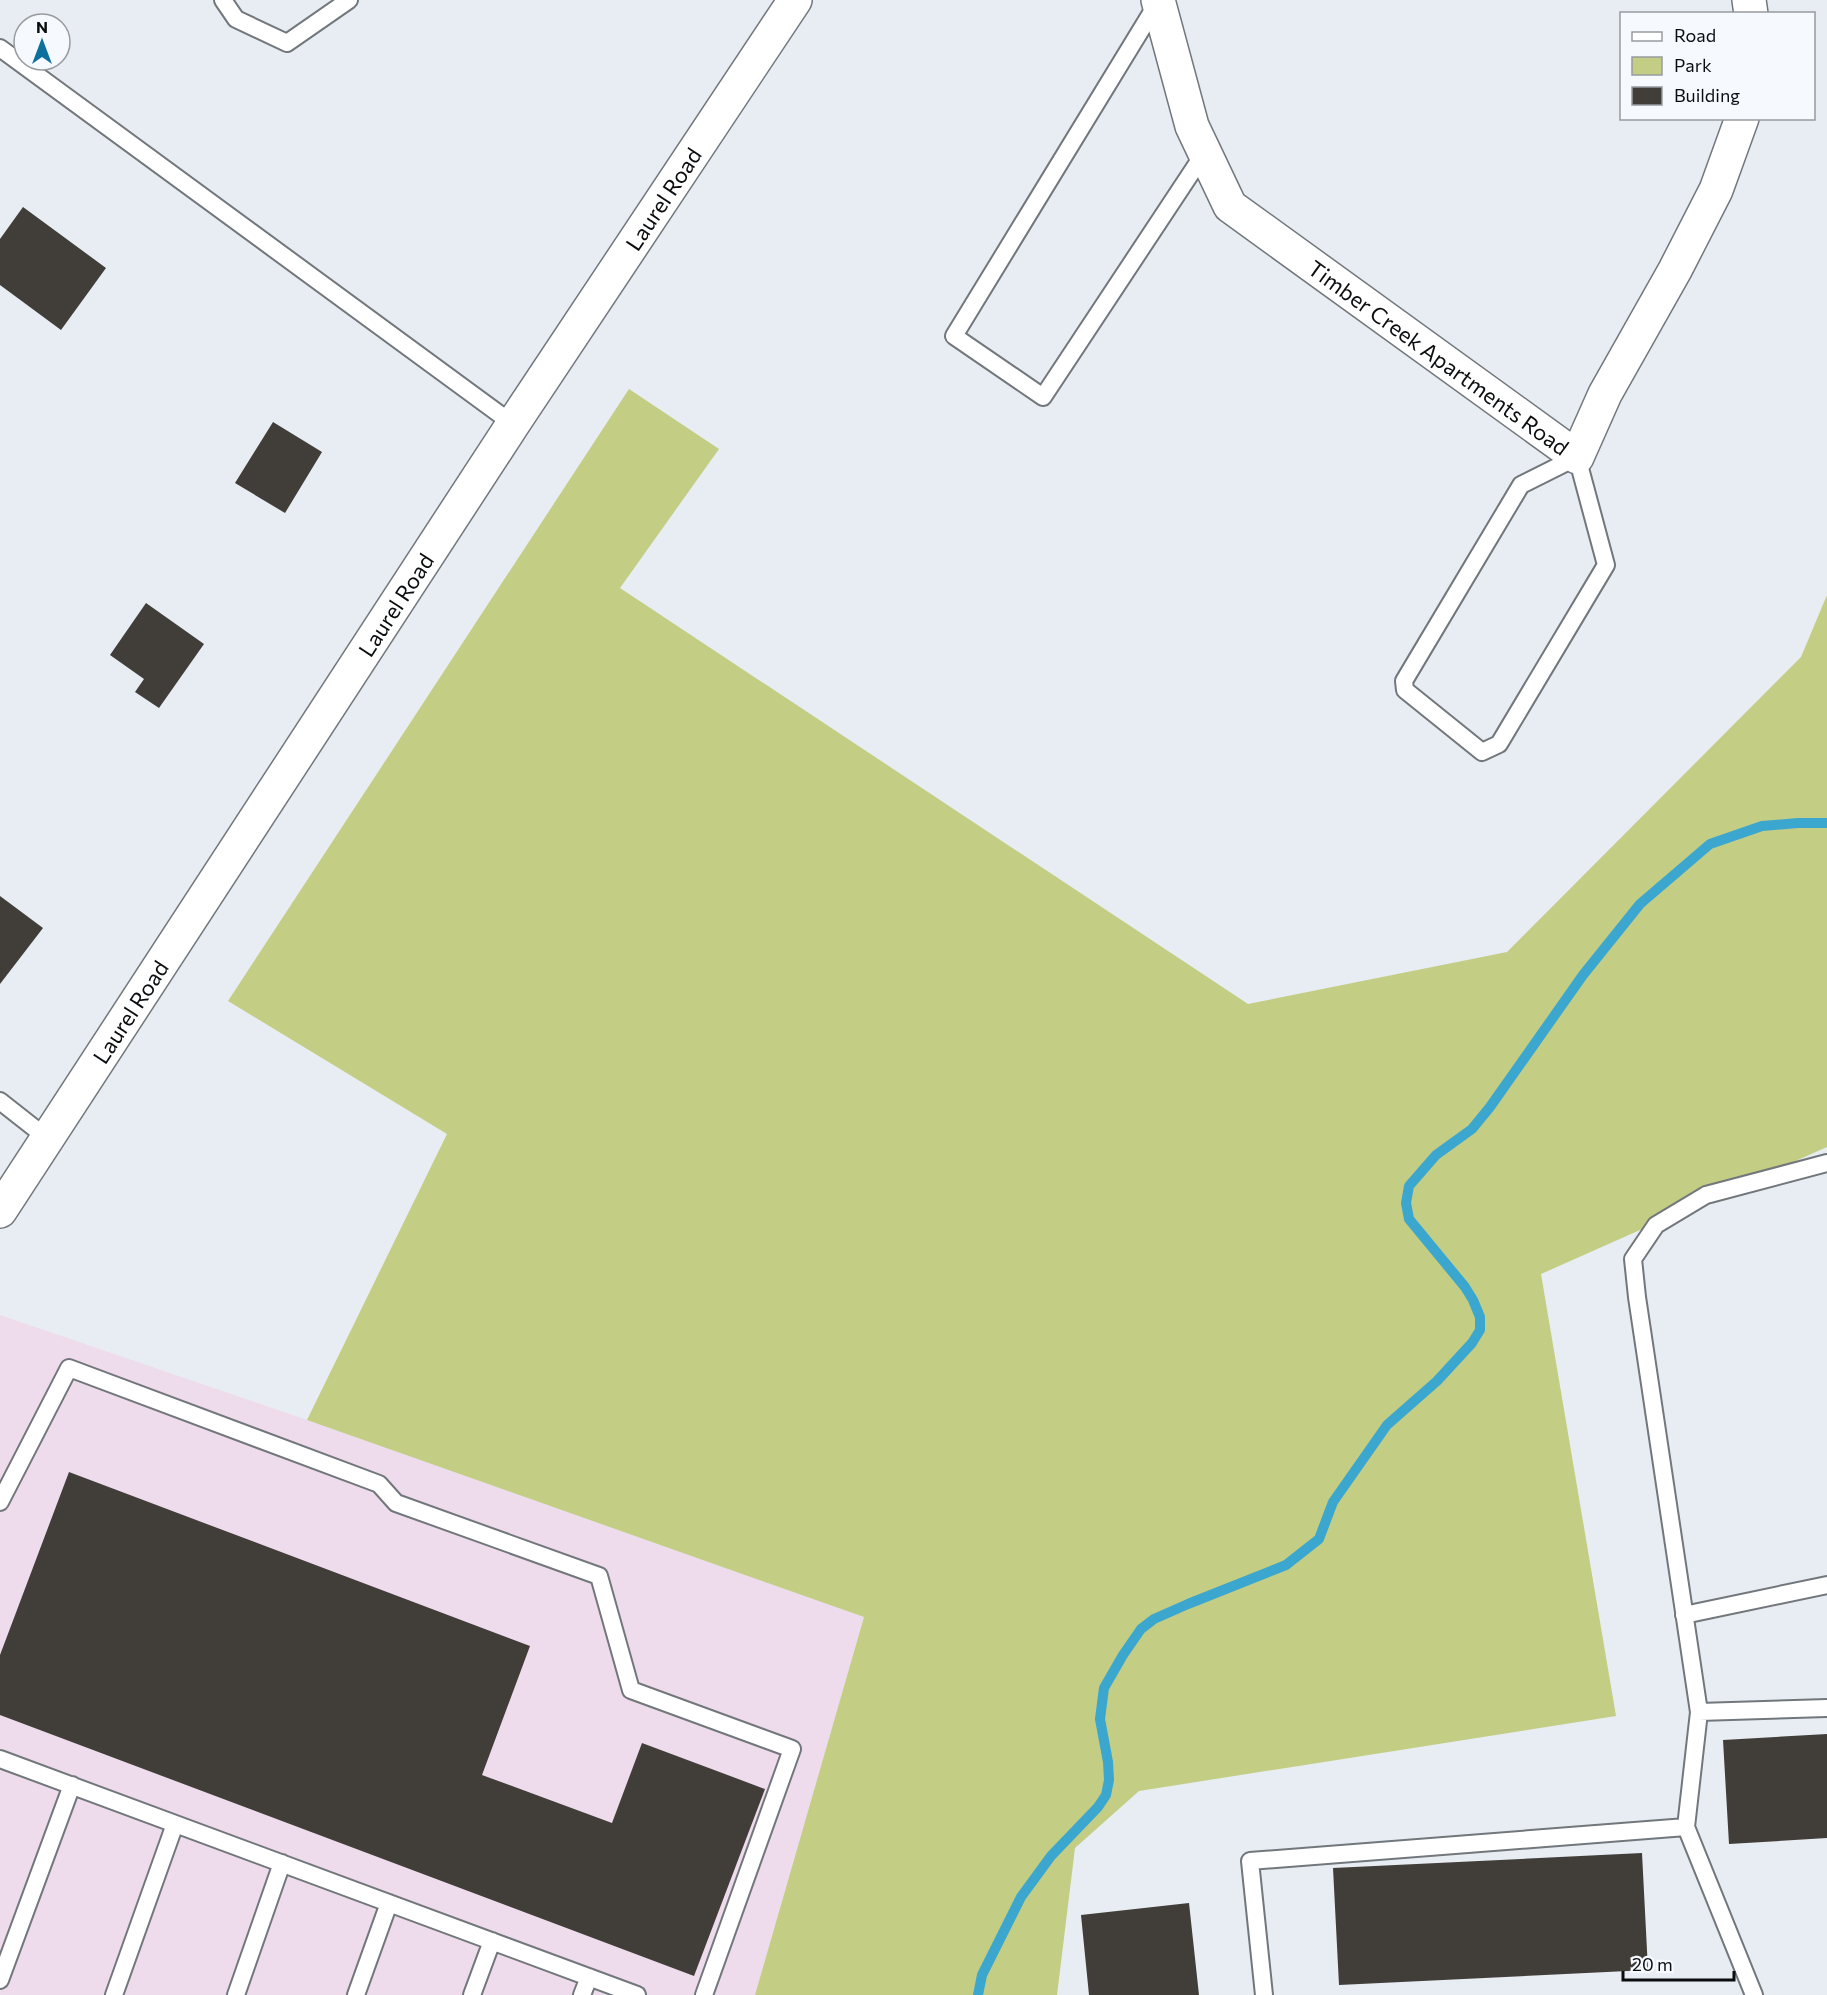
<svg xmlns="http://www.w3.org/2000/svg" width="1827" height="1995" font-family="Commissioner,sans-serif">
<rect width="100%" height="100%" fill="#e7edf2"/>
<!-- commercial -->
<path fill="#eedcec" d="M 0,1315 L 307,1420 L 864,1617 L 755,1995 L 0,1995 Z"/>
<!-- green -->
<path fill="#c3cd84" d="M 629,389 L 719,449 L 620,588 L 1248,1004 L 1507,952 L 1801,657 L 1827,595 L 1827,1147 L 1541,1274 L 1616,1716 L 1139,1791 L 1075,1848 L 1057,1995 L 755,1995 L 864,1617 L 307,1420 L 447,1134 L 228,1001 Z"/>
<g fill="none" stroke-linecap="round" stroke-linejoin="round">
<!-- stream -->
<path stroke="#3ba7cf" stroke-width="10" d="M 978,1995 L 982,1975 L 1021,1897 L 1051,1856 L 1098,1807 L 1106,1795 L 1109,1780 L 1108,1762 L 1100,1719 L 1104,1688 L 1123,1655 L 1141,1629 L 1154,1619 L 1188,1604 L 1286,1565 L 1319,1539 L 1333,1502 L 1387,1425 L 1437,1381 L 1472,1343 L 1480,1330 L 1480,1317 L 1473,1300 L 1465,1287 L 1409,1219 L 1406,1203 L 1409,1186 L 1436,1155 L 1472,1129 L 1490,1107 L 1583,975 L 1640,904 L 1710,844 L 1762,826 L 1798,823 L 1827,823"/>
</g>
<!-- building -->
<path fill="#413e39" d="M 23,207 L 106,268 L 61,330 L 0,285 L 0,239 Z
M 273,422 L 322,452 L 285,513 L 235,483 Z
M 146,603 L 204,644 L 159,708 L 135,692 L 144,679 L 110,655 Z
M 0,896 L 43,928 L 0,984 Z
M 69,1472 L 530,1646 L 482,1775 L 612,1823 L 642,1743 L 765,1789 L 694,1976 L 0,1715 L 0,1655 Z
M 1827,1734 L 1827,1838 L 1729,1844 L 1723,1740 Z
M 1642,1853 L 1648,1970 L 1339,1985 L 1333,1868 Z
M 1189,1903 L 1199,1995 L 1089,1995 L 1081,1915 Z"/>
<g fill="none" stroke-linecap="round" stroke-linejoin="round">
<!-- service casing -->
<g stroke="#72777b" stroke-width="20">
<path id="service" d="M 223,0 L 236,19 L 287,43 L 349,0
M 1158,2 L 954,336 L 1043,397 L 1205,152
M 0,48 L 513,424
M 1577,457 L 1606,565 L 1499,744 L 1482,752 L 1405,690 L 1404,681 L 1521,485 Z
M 0,1101 L 47,1138
M 0,1502 L 69,1368 L 379,1484 L 396,1503 L 599,1576 L 631,1690 L 792,1749 L 704,1995
M 1684,1615 L 1827,1585
M 1699,1712 L 1637,1297 L 1633,1259 L 1656,1225 L 1706,1195 L 1827,1163
M 0,1759 L 637,1995
M 1686,1827 L 1754,1995
M 0,1980 L 72,1785
M 114,1995 L 175,1824
M 236,1995 L 282,1863
M 356,1995 L 389,1903
M 472,1995 L 492,1941
M 582,1995 L 589,1977
M 1264,1995 L 1250,1861 L 1686,1827 L 1699,1712 L 1827,1708"/>
</g>
<!-- minor casing -->
<g stroke="#72777b" stroke-width="36">
<g id="minor">
<path id="s1" d="M 1158,0 L 1192,126 L 1230,206 L 1577,457 L 1605,394 L 1675,270 L 1716,190 L 1742,118"/>
<path d="M 1749,0 L 1751,14"/>
</g>
</g>
<!-- secondary casing -->
<g stroke="#72777b" stroke-width="36">
<g id="secondary">
<path id="s2" d="M 0,1211 L 513,424 L 795,0"/>
</g>
</g>
<!-- service -->
<use href="#service" stroke="#fff" stroke-width="16"/>
<!-- minor -->
<use href="#minor" stroke="#fff" stroke-width="33"/>
<!-- secondary -->
<use href="#secondary" stroke="#fff" stroke-width="33"/>
</g>
<g text-anchor="middle" dominant-baseline="central" stroke-width="6" stroke-linejoin="round" paint-order="stroke">
<!-- street labels -->
<g font-size="22" fill="#0b0d0f" stroke="#f6fafe">
<text stroke="none"><textPath href="#s2" startOffset="1210">Laurel Road</textPath></text>
<text stroke="none"><textPath href="#s1" startOffset="477">Timber Creek Apartments Road</textPath></text>
<text stroke="none"><textPath href="#s2" startOffset="724">Laurel Road</textPath></text>
<text stroke="none"><textPath href="#s2" startOffset="238">Laurel Road</textPath></text>
</g>
</g>
<!-- legend -->
<rect x="1620" y="12" width="195" height="108" fill="#f6fafe" stroke="#989b9e" stroke-width="1.5"/>
<rect x="1632" y="32" width="30" height="9" fill="#ffffff" stroke="#989b9e" stroke-width="1.5"/>
<text x="1674" y="42" font-size="18" fill="#0b0d0f">Road</text>
<rect x="1632" y="57" width="30" height="18" fill="#c3cd84" stroke="#989b9e" stroke-width="1.5"/>
<text x="1674" y="72" font-size="18" fill="#0b0d0f">Park</text>
<rect x="1632" y="87" width="30" height="18" fill="#413e39" stroke="#989b9e" stroke-width="1.5"/>
<text x="1674" y="102" font-size="18" fill="#0b0d0f">Building</text>
<!-- north arrow -->
<g transform="translate(42 42)"><circle r="28" fill="#f6fafe" stroke="#989b9e" stroke-width="1.5"/>
<path d="M0-4.5L10 22L0 15L-10 22Z" fill="#0e709d"/>
<text y="-9" font-size="16" font-weight="bold" text-anchor="middle" fill="#0b0d0f">N</text>
</g>
<!-- scale -->
<path d="M1623 1971v9h111v-9" fill="none" stroke="#0b0d0f" stroke-width="3"/>
<text x="1632" y="1971" font-size="18" fill="#0b0d0f" stroke="#f6fafe" stroke-width="4.5" paint-order="stroke">20 m</text>
</svg>
